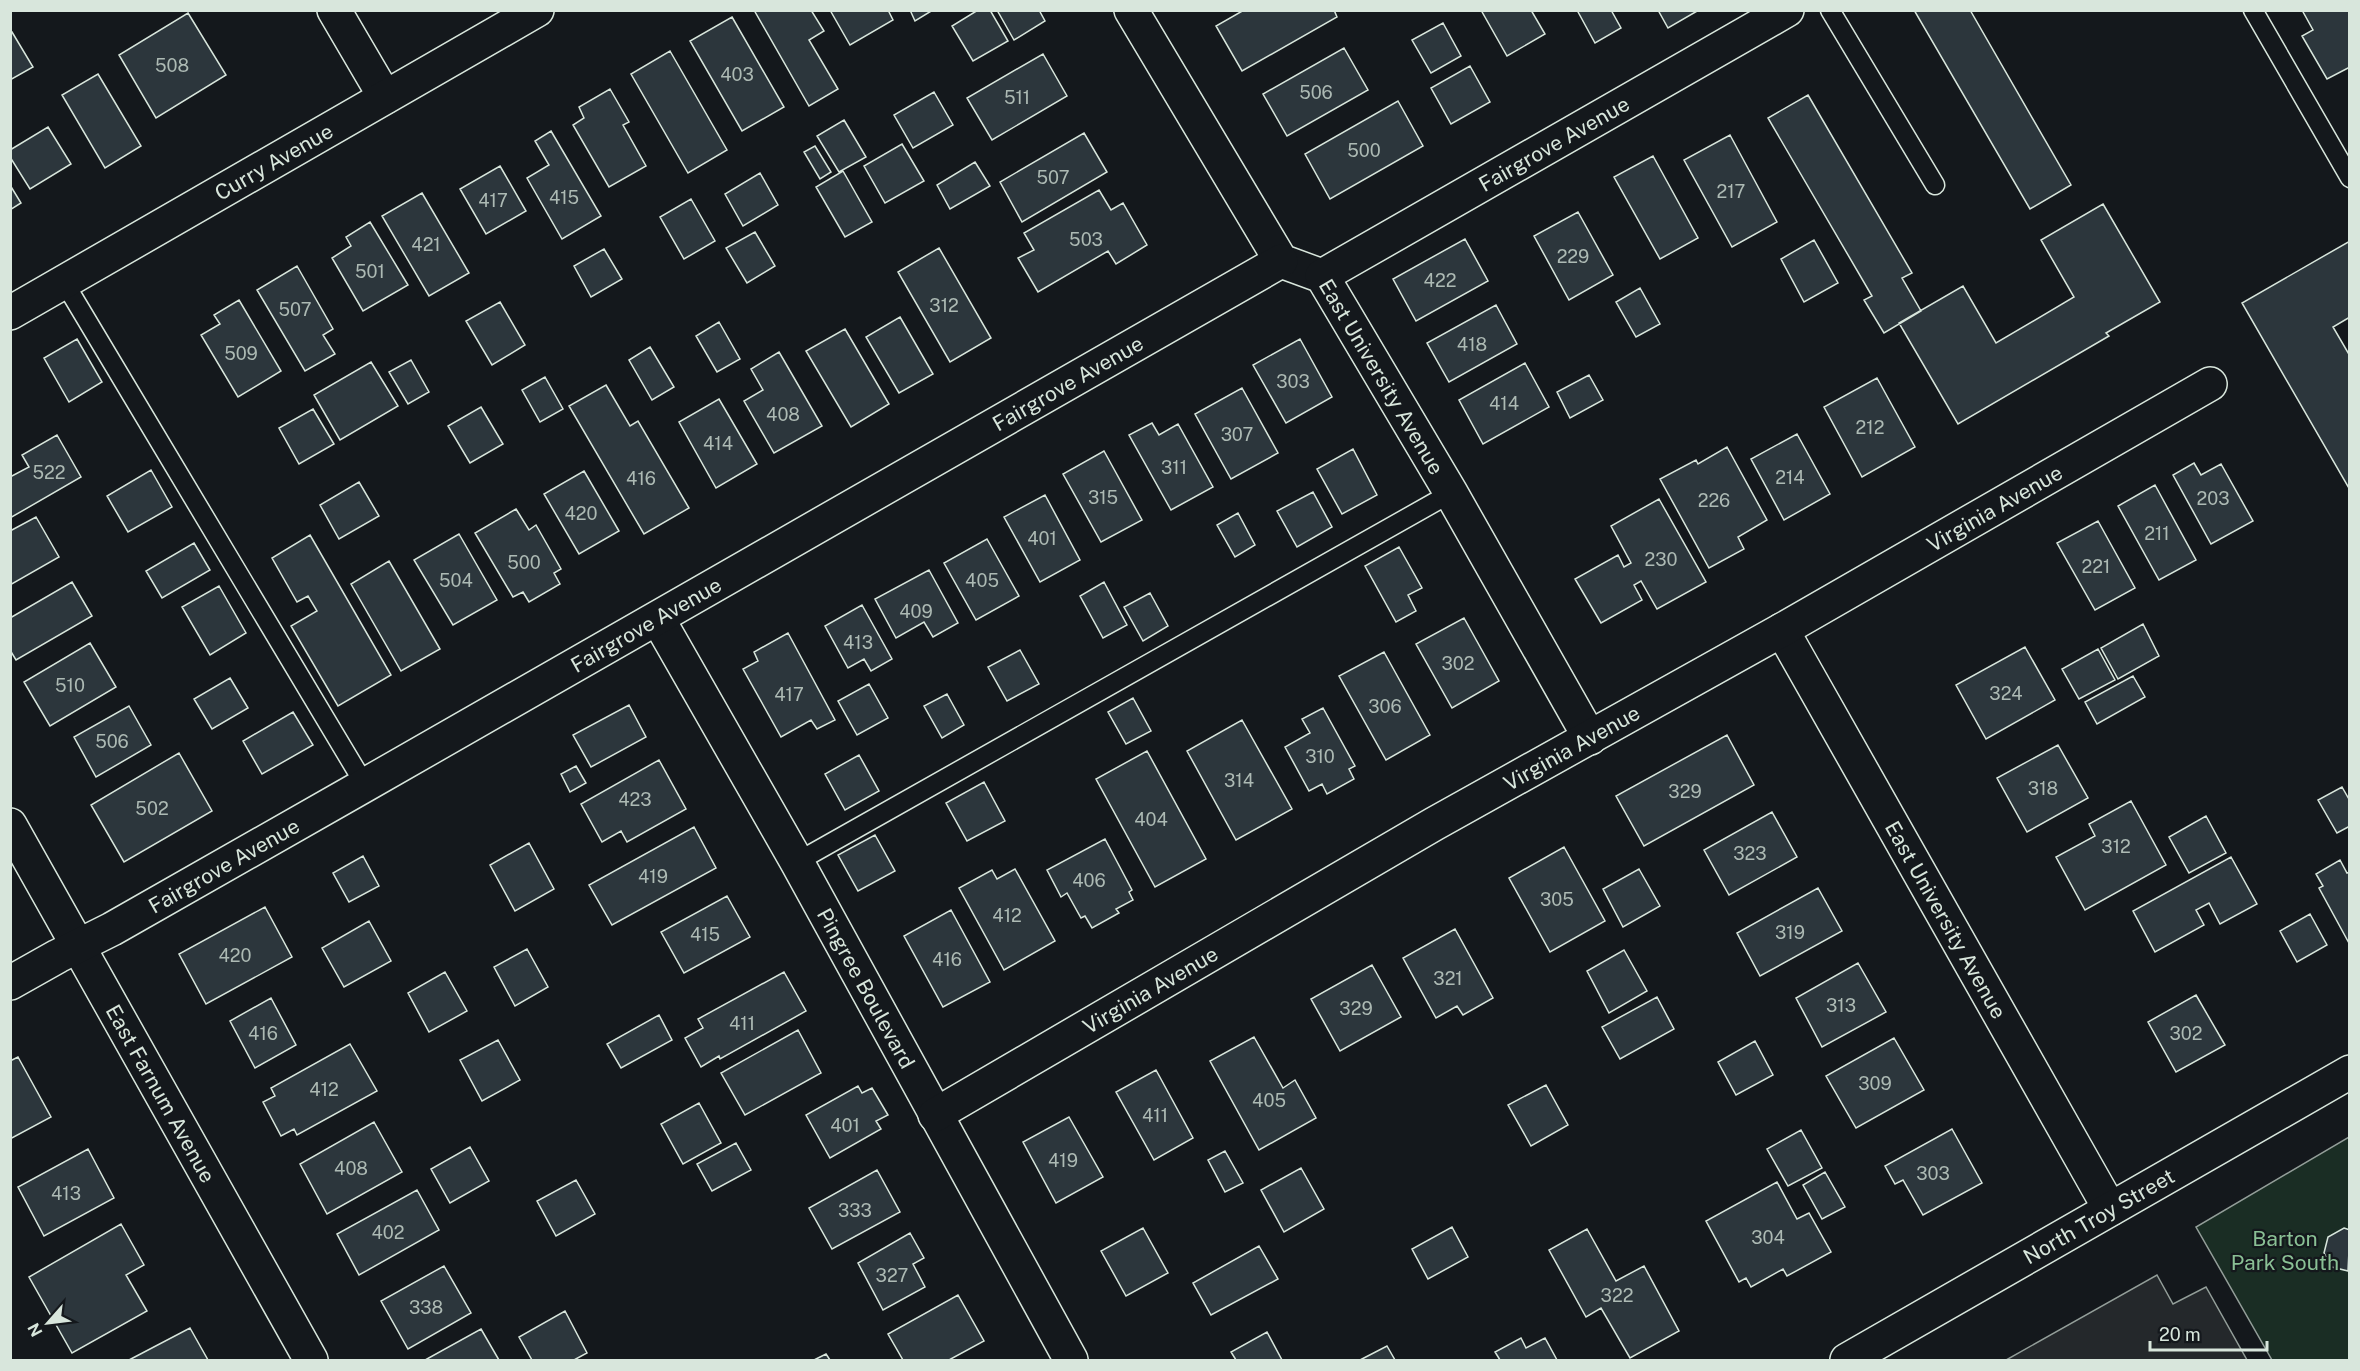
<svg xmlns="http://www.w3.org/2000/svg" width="2360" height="1371" font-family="'Public Sans',sans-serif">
<rect width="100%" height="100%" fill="#14181c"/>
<!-- green -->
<path fill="#1a2d24" stroke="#939e99" stroke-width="1.5" d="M 2349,1137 L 2349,1360 L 2272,1360 L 2196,1227 Z"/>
<!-- parking -->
<path fill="#24282b" stroke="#939e99" stroke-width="1.5" d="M 2157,1275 L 2173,1304 L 2206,1287 L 2247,1360 L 2006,1360 Z"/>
<!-- building -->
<path fill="#2c363c" stroke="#d8e6dc" stroke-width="1.5" d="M 754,10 L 811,10 L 824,31 L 809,40 L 838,89 L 809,106 Z
M 830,10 L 888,10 L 893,20 L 850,45 Z
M 910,10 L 933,10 L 915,21 Z
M 978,10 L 990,10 L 1008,41 L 973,61 L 952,26 Z
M 997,10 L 1039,10 L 1045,21 L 1014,40 Z
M 1244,10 L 1334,10 L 1337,17 L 1242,71 L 1216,26 Z
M 1481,10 L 1531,10 L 1545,34 L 1507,56 Z
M 1577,10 L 1611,10 L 1621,28 L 1595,43 Z
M 1658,10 L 1699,10 L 1668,28 Z
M 1914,10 L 1970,10 L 2071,185 L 2030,209 Z
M 2302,10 L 2350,10 L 2350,67 L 2327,79 L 2302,36 L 2313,30 Z
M 188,13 L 226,75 L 156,118 L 119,55 Z
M 732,17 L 784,107 L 742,131 L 690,41 Z
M 1443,23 L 1461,56 L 1431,73 L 1412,40 Z
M 12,32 L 33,67 L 10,80 L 10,33 Z
M 1344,48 L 1368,90 L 1287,136 L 1263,94 Z
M 670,51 L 727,150 L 688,173 L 631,74 Z
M 1043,54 L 1067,96 L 992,140 L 967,98 Z
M 1470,66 L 1490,102 L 1451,124 L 1431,88 Z
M 98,74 L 141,146 L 105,168 L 62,95 Z
M 610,89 L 629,122 L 623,125 L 646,166 L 609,187 L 573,125 L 584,118 L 579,107 Z
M 934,92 L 953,125 L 913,148 L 894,115 Z
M 1808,95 L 1912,273 L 1902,278 L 1921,311 L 1884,333 L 1864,300 L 1872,296 L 1768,118 Z
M 1398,101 L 1423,146 L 1330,199 L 1305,154 Z
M 844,120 L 866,157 L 839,172 L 817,136 Z
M 48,127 L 71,164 L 30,189 L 10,157 L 10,150 Z
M 551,131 L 601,216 L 562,239 L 527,178 L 549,165 L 535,141 Z
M 1084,133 L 1107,172 L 1022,222 L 1000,182 Z
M 1730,135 L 1777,222 L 1732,247 L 1684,160 Z
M 902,144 L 924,181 L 885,203 L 864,166 Z
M 815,146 L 831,172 L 820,179 L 804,152 Z
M 1653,156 L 1698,238 L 1660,259 L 1614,177 Z
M 975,162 L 990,186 L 950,209 L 937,185 Z
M 500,166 L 526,211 L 486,234 L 460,189 Z
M 843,171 L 872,222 L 845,237 L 816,187 Z
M 760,173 L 778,205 L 743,226 L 725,194 Z
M 10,185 L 21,203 L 10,210 Z
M 1099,190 L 1111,210 L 1123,203 L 1147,245 L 1116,264 L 1108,251 L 1038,292 L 1018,258 L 1034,250 L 1024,233 Z
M 422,193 L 469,273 L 429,296 L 382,216 Z
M 691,199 L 715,241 L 684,259 L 660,217 Z
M 2103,204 L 2160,302 L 2106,333 L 2109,336 L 1958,424 L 1899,323 L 1963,286 L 1996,343 L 2074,297 L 2041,240 Z
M 1578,212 L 1613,275 L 1569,300 L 1534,236 Z
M 370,222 L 408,285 L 363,311 L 332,258 L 351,246 L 346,237 Z
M 755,232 L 775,266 L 747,283 L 726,248 Z
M 1465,239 L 1488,281 L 1416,321 L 1393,279 Z
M 1814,240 L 1838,283 L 1804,302 L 1781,259 Z
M 2350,241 L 2350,317 L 2333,327 L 2350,356 L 2350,490 L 2242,303 Z
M 939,248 L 991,338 L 950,362 L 898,272 Z
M 604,249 L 622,279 L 591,297 L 574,266 Z
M 297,266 L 333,329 L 323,335 L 335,354 L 305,371 L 257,290 Z
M 1640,288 L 1660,324 L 1636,337 L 1616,302 Z
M 239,300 L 281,371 L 238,397 L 201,335 L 220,324 L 214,315 Z
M 500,302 L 525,345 L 492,365 L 466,321 Z
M 1496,305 L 1517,344 L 1449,382 L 1427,343 Z
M 900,317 L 933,374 L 899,393 L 866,337 Z
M 719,322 L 740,359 L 717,372 L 696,336 Z
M 845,329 L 889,404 L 851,427 L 806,351 Z
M 77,339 L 102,382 L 69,402 L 44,358 Z
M 1300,339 L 1332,397 L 1286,423 L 1253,365 Z
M 650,347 L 674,387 L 652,400 L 629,360 Z
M 779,352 L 822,426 L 774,453 L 744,401 L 763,390 L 751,369 Z
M 411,360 L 429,392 L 408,404 L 389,372 Z
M 371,362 L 398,406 L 340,440 L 314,395 Z
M 1525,363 L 1549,407 L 1483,444 L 1459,400 Z
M 1589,375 L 1603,400 L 1570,418 L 1557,392 Z
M 545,377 L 563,409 L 540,422 L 522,390 Z
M 1877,378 L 1915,447 L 1862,477 L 1824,407 Z
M 606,385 L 630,426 L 638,421 L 689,508 L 644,534 L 569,406 Z
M 1242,388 L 1278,453 L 1231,479 L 1195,414 Z
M 719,399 L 757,464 L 716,488 L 679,422 Z
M 481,407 L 503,444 L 470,463 L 448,426 Z
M 313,409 L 334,444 L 299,464 L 279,428 Z
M 1152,423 L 1159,435 L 1178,424 L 1213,487 L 1171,510 L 1129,435 Z
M 1797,434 L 1830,494 L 1784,520 L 1751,459 Z
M 57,435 L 81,477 L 10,518 L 10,477 L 29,467 L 22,455 Z
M 1727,447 L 1767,520 L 1738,537 L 1744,549 L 1709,568 L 1660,479 L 1696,460 L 1698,464 Z
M 1353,449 L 1377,495 L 1342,514 L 1317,469 Z
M 1104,451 L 1142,520 L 1101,542 L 1063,474 Z
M 2194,463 L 2201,475 L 2221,464 L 2253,521 L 2211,544 L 2173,475 Z
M 151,470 L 172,507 L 128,532 L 107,496 Z
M 584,471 L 619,531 L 579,554 L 544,494 Z
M 359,482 L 379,516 L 339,539 L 320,505 Z
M 2155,485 L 2196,560 L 2159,580 L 2118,506 Z
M 1313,492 L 1332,527 L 1297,547 L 1277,511 Z
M 1045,495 L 1080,560 L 1040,582 L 1004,517 Z
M 1659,499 L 1706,582 L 1657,609 L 1641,581 L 1634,585 L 1642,600 L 1601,623 L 1575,579 L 1618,555 L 1624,567 L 1631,563 L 1611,526 Z
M 516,509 L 529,530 L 536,525 L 561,569 L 554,573 L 560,584 L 529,602 L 523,592 L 513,597 L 475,533 Z
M 1238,513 L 1255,545 L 1235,557 L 1217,525 Z
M 36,517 L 59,557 L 10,585 L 10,531 Z
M 2098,521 L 2135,588 L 2095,610 L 2057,543 Z
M 459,534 L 497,600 L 453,625 L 414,560 Z
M 310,535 L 391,675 L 338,706 L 291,626 L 317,611 L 308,596 L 297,602 L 272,558 Z
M 987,539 L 1019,596 L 976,620 L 944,563 Z
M 194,543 L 210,570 L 162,598 L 146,571 Z
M 1399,547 L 1422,588 L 1408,595 L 1416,611 L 1396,622 L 1365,566 Z
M 389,561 L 440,649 L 401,671 L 351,584 Z
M 929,570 L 958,623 L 933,637 L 924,622 L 896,638 L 875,599 Z
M 72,582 L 92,616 L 16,660 L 10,650 L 10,618 Z
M 1104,582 L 1127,625 L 1103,638 L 1080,596 Z
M 219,586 L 246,633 L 210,655 L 182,607 Z
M 1150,593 L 1168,626 L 1143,641 L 1124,607 Z
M 862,605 L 892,659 L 871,671 L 864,659 L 848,668 L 825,626 Z
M 1464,618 L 1499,681 L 1452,708 L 1416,644 Z
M 2143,624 L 2159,656 L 2118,679 L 2101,648 Z
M 788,633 L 835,720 L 817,729 L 811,720 L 781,737 L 743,669 L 758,661 L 754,652 Z
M 90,643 L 116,687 L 50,726 L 24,682 Z
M 2025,647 L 2055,700 L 1986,739 L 1956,685 Z
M 2098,649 L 2115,680 L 2079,699 L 2062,669 Z
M 1020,650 L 1039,684 L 1007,701 L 988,667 Z
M 1384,652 L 1430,735 L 1386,760 L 1339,676 Z
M 2133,676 L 2145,697 L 2097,724 L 2085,702 Z
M 230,678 L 248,708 L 212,729 L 194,699 Z
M 869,684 L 888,718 L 857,735 L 838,701 Z
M 947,694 L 964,725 L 942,738 L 924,706 Z
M 1133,698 L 1151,731 L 1126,744 L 1108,712 Z
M 629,705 L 646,737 L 591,767 L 573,735 Z
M 129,706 L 151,745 L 96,777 L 74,737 Z
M 1323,708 L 1355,766 L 1349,769 L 1354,779 L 1327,794 L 1322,784 L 1309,791 L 1285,747 L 1310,733 L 1302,719 Z
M 293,712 L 313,745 L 262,774 L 243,741 Z
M 1242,720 L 1292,809 L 1236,840 L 1187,751 Z
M 1727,735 L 1754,785 L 1644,846 L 1616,796 Z
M 2058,745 L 2088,798 L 2027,832 L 1997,778 Z
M 1147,751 L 1206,859 L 1155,887 L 1096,779 Z
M 179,753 L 212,811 L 124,862 L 91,805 Z
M 859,755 L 879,791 L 845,810 L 825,774 Z
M 659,760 L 686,809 L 627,842 L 621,831 L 602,842 L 581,804 Z
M 576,766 L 586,783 L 570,792 L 561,774 Z
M 984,782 L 1005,821 L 967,841 L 946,803 Z
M 2342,787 L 2350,801 L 2350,826 L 2337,833 L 2318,800 Z
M 2131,801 L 2166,865 L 2085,910 L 2056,857 L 2095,836 L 2089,824 Z
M 1772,812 L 1797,857 L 1729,895 L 1704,850 Z
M 2206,816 L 2226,853 L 2189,873 L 2169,837 Z
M 694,827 L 716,868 L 612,925 L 589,885 Z
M 875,835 L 895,871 L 858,891 L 838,855 Z
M 1105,839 L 1132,890 L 1129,892 L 1133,900 L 1116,909 L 1119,913 L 1092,928 L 1085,916 L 1081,918 L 1067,893 L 1061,897 L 1047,870 Z
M 529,843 L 554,889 L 515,911 L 490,865 Z
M 1564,847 L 1605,921 L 1550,952 L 1509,878 Z
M 363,856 L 379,886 L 349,902 L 333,873 Z
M 2231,857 L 2257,904 L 2220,924 L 2209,903 L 2196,910 L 2204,925 L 2155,952 L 2133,911 Z
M 2340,860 L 2347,873 L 2350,872 L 2350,945 L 2319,888 L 2323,886 L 2316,874 Z
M 1015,869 L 1055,941 L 1004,970 L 959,888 L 992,870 L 997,879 Z
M 1639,869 L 1660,906 L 1623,927 L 1603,889 Z
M 1818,888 L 1842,931 L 1760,976 L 1737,933 Z
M 727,896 L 750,937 L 684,973 L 661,932 Z
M 265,907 L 292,957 L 206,1004 L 179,954 Z
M 951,910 L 990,982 L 943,1007 L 904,936 Z
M 2310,914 L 2327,945 L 2297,962 L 2280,931 Z
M 369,921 L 391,961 L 344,987 L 322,948 Z
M 1455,929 L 1493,998 L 1463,1015 L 1457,1006 L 1436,1018 L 1403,958 Z
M 527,949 L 548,987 L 515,1006 L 494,967 Z
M 1624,950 L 1647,991 L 1609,1013 L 1587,971 Z
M 1858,963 L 1886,1012 L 1822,1047 L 1796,998 Z
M 1372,965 L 1401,1017 L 1340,1051 L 1311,999 Z
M 445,972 L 467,1011 L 429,1032 L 408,993 Z
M 784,972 L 806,1011 L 720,1059 L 719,1056 L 701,1067 L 685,1038 L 703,1028 L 698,1019 Z
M 2196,995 L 2225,1045 L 2176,1072 L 2148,1022 Z
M 1657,997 L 1674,1029 L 1620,1059 L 1602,1027 Z
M 271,998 L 296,1045 L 255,1068 L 230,1021 Z
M 659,1015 L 672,1040 L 621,1068 L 607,1044 Z
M 798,1030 L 821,1073 L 745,1115 L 721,1073 Z
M 1254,1037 L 1283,1088 L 1295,1080 L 1316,1118 L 1259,1150 L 1210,1061 Z
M 1894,1038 L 1924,1090 L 1856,1128 L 1826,1076 Z
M 498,1040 L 520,1080 L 482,1101 L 460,1060 Z
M 1755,1041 L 1773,1075 L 1736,1095 L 1718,1062 Z
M 350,1044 L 377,1091 L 297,1135 L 294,1129 L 281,1136 L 263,1102 L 275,1096 L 271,1088 Z
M 18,1057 L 51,1117 L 10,1139 L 10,1061 Z
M 1156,1070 L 1193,1138 L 1154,1160 L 1116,1092 Z
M 1546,1085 L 1568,1125 L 1531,1146 L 1508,1105 Z
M 858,1086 L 862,1093 L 872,1088 L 888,1115 L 876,1121 L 881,1129 L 830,1158 L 806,1115 Z
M 699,1103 L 721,1143 L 683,1164 L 661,1124 Z
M 1069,1117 L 1103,1177 L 1056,1203 L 1023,1142 Z
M 374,1122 L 402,1172 L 327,1214 L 300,1164 Z
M 1952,1129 L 1982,1183 L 1923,1215 L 1903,1180 L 1895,1184 L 1885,1166 Z
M 1801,1130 L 1822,1168 L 1788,1186 L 1767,1149 Z
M 736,1143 L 751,1170 L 712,1191 L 697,1164 Z
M 470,1147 L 489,1181 L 450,1203 L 431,1169 Z
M 88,1149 L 114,1198 L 44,1236 L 18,1187 Z
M 1225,1151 L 1243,1183 L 1225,1192 L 1208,1160 Z
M 1301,1168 L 1324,1209 L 1284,1232 L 1261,1190 Z
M 877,1170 L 900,1212 L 832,1249 L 809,1208 Z
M 1825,1172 L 1845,1207 L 1822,1219 L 1803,1185 Z
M 576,1180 L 595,1214 L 556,1236 L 537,1201 Z
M 1777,1182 L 1797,1219 L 1809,1213 L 1831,1252 L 1787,1276 L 1783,1269 L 1751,1287 L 1746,1278 L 1739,1282 L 1706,1221 Z
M 417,1190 L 439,1230 L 359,1275 L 337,1234 Z
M 121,1224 L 144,1265 L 126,1275 L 147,1311 L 72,1353 L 29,1277 Z
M 1452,1227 L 1468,1257 L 1428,1279 L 1412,1249 Z
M 1143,1228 L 1168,1273 L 1126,1296 L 1101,1251 Z
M 2344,1228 L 2350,1230 L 2348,1271 L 2332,1267 L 2324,1253 L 2328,1237 Z
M 1587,1229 L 1616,1281 L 1644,1266 L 1679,1331 L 1630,1358 L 1601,1308 L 1586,1317 L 1549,1250 Z
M 910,1233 L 924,1258 L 913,1264 L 925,1287 L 883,1310 L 858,1263 Z
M 1259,1246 L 1278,1279 L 1211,1315 L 1193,1283 Z
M 444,1266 L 471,1313 L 408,1349 L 381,1301 Z
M 958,1295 L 984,1341 L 949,1360 L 903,1360 L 888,1334 Z
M 565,1311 L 587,1353 L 574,1360 L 532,1360 L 519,1337 Z
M 190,1328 L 208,1360 L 129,1360 Z
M 481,1329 L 499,1360 L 425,1360 Z
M 1267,1332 L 1282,1360 L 1236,1360 L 1231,1352 Z
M 1521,1338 L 1526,1348 L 1545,1338 L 1557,1360 L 1500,1360 L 1495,1352 Z
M 1387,1346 L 1395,1360 L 1360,1360 Z
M 826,1354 L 830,1360 L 814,1360 Z"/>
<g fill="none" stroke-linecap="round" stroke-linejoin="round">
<!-- service casing -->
<g stroke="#d8e6dc" stroke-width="21">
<path id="service" d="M 1830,10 L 1935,185
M 2253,10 L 2350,178
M 64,282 L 365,785
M 797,862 L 1451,493"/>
</g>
<!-- minor casing -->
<g stroke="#d8e6dc" stroke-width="36">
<g id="minor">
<path d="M 334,10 L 385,97"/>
<path id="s1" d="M 1131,10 L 1281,261 L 1322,276 L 1451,493 L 1590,738"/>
<path id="s2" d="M 1322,276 L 1787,10"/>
<path id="s3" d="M 10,313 L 537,10"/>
<path id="s4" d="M 658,619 L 797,862 L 1071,1360"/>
<path id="s5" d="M 1782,630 L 2110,1209"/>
<path id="s6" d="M 10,825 L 311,1360"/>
<path id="s7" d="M 10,983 L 58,956 L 112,929 L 365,785 L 1281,261"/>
<path id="s8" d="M 935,1115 L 1434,824 L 1782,630 L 2210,384"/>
<path id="s9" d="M 1847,1360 L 2350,1072"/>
</g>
</g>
<!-- service -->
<use href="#service" stroke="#14181c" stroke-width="18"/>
<!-- minor -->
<use href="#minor" stroke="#14181c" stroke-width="33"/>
</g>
<g text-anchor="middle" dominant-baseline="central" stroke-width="4.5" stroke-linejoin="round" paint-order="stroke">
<!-- number labels -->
<g font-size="18" fill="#adbab4">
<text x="172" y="65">508</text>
<text x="737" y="74">403</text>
<text x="1316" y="92">506</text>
<text x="1017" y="97">511</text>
<text x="1364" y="150">500</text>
<text x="1053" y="177">507</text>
<text x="1731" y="191">217</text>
<text x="564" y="197">415</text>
<text x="493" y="200">417</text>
<text x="1086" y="239">503</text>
<text x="426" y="244">421</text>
<text x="1573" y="256">229</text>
<text x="370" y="271">501</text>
<text x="1440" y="280">422</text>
<text x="944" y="305">312</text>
<text x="295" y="309">507</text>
<text x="1472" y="344">418</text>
<text x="241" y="353">509</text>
<text x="1293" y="381">303</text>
<text x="1504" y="403">414</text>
<text x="783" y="414">408</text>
<text x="1870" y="427">212</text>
<text x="1237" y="434">307</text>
<text x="718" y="443">414</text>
<text x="1174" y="467">311</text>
<text x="49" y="472">522</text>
<text x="1790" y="477">214</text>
<text x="641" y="478">416</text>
<text x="1103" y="497">315</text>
<text x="2213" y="498">203</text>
<text x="1714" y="500">226</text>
<text x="581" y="513">420</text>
<text x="2157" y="533">211</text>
<text x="1042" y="538">401</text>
<text x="1661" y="559">230</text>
<text x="524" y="562">500</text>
<text x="2096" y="566">221</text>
<text x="456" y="580">504</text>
<text x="982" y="580">405</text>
<text x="916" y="611">409</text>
<text x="858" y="642">413</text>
<text x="1458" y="663">302</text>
<text x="70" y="685">510</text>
<text x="2006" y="693">324</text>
<text x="789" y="694">417</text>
<text x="1385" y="706">306</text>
<text x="112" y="741">506</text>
<text x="1320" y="756">310</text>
<text x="1239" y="780">314</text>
<text x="2043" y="788">318</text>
<text x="1685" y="791">329</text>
<text x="635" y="799">423</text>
<text x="152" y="808">502</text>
<text x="1151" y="819">404</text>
<text x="2116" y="846">312</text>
<text x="1750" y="853">323</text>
<text x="653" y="876">419</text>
<text x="1089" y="880">406</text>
<text x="1557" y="899">305</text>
<text x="1007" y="915">412</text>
<text x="1790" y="932">319</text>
<text x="705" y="934">415</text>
<text x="235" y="955">420</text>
<text x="947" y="959">416</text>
<text x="1448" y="978">321</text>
<text x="1841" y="1005">313</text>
<text x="1356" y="1008">329</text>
<text x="742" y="1023">411</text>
<text x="263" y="1033">416</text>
<text x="2186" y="1033">302</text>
<text x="1875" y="1083">309</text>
<text x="324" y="1089">412</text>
<text x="1269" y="1100">405</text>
<text x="1155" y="1115">411</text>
<text x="845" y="1125">401</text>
<text x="1063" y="1160">419</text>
<text x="351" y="1168">408</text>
<text x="1933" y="1173">303</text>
<text x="66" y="1193">413</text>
<text x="855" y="1210">333</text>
<text x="388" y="1232">402</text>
<text x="1768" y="1237">304</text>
<text x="892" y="1275">327</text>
<text x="1617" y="1295">322</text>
<text x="426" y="1307">338</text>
</g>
<!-- street labels -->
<g font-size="21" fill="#d8e6dc" stroke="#14181c">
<text stroke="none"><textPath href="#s2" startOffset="267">Fairgrove Avenue</textPath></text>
<text stroke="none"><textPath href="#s3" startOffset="304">Curry Avenue</textPath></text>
<text stroke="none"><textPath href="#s1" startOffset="453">East University Avenue</textPath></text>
<text stroke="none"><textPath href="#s7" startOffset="1216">Fairgrove Avenue</textPath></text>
<text stroke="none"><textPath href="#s8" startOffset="1221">Virginia Avenue</textPath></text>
<text stroke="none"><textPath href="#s7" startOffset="730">Fairgrove Avenue</textPath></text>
<text stroke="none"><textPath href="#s8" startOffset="735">Virginia Avenue</textPath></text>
<text stroke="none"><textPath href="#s7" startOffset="244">Fairgrove Avenue</textPath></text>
<text stroke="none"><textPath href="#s5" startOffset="333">East University Avenue</textPath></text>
<text stroke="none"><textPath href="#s4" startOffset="424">Pingree Boulevard</textPath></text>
<text stroke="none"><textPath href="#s8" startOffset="249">Virginia Avenue</textPath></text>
<text stroke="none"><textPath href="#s6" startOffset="308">East Farnum Avenue</textPath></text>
<text stroke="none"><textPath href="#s9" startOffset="290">North Troy Street</textPath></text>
</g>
<!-- park labels -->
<g font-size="21" fill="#8ac095" stroke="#14181c">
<text x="2285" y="1238">Barton<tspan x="2285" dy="24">Park South</tspan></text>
</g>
</g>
<!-- border -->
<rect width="2360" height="1371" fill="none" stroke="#d8e6dc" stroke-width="24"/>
<!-- north arrow -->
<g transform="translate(48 1323) rotate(242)" stroke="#14181c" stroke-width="4.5" paint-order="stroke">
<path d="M0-4.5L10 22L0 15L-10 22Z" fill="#d8e6dc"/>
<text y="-9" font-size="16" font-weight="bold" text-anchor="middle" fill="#d8e6dc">N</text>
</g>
<!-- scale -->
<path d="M2150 1341v9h117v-9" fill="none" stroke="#d8e6dc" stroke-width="3"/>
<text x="2159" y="1341" font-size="18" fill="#d8e6dc" stroke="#14181c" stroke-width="4.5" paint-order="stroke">20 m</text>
</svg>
